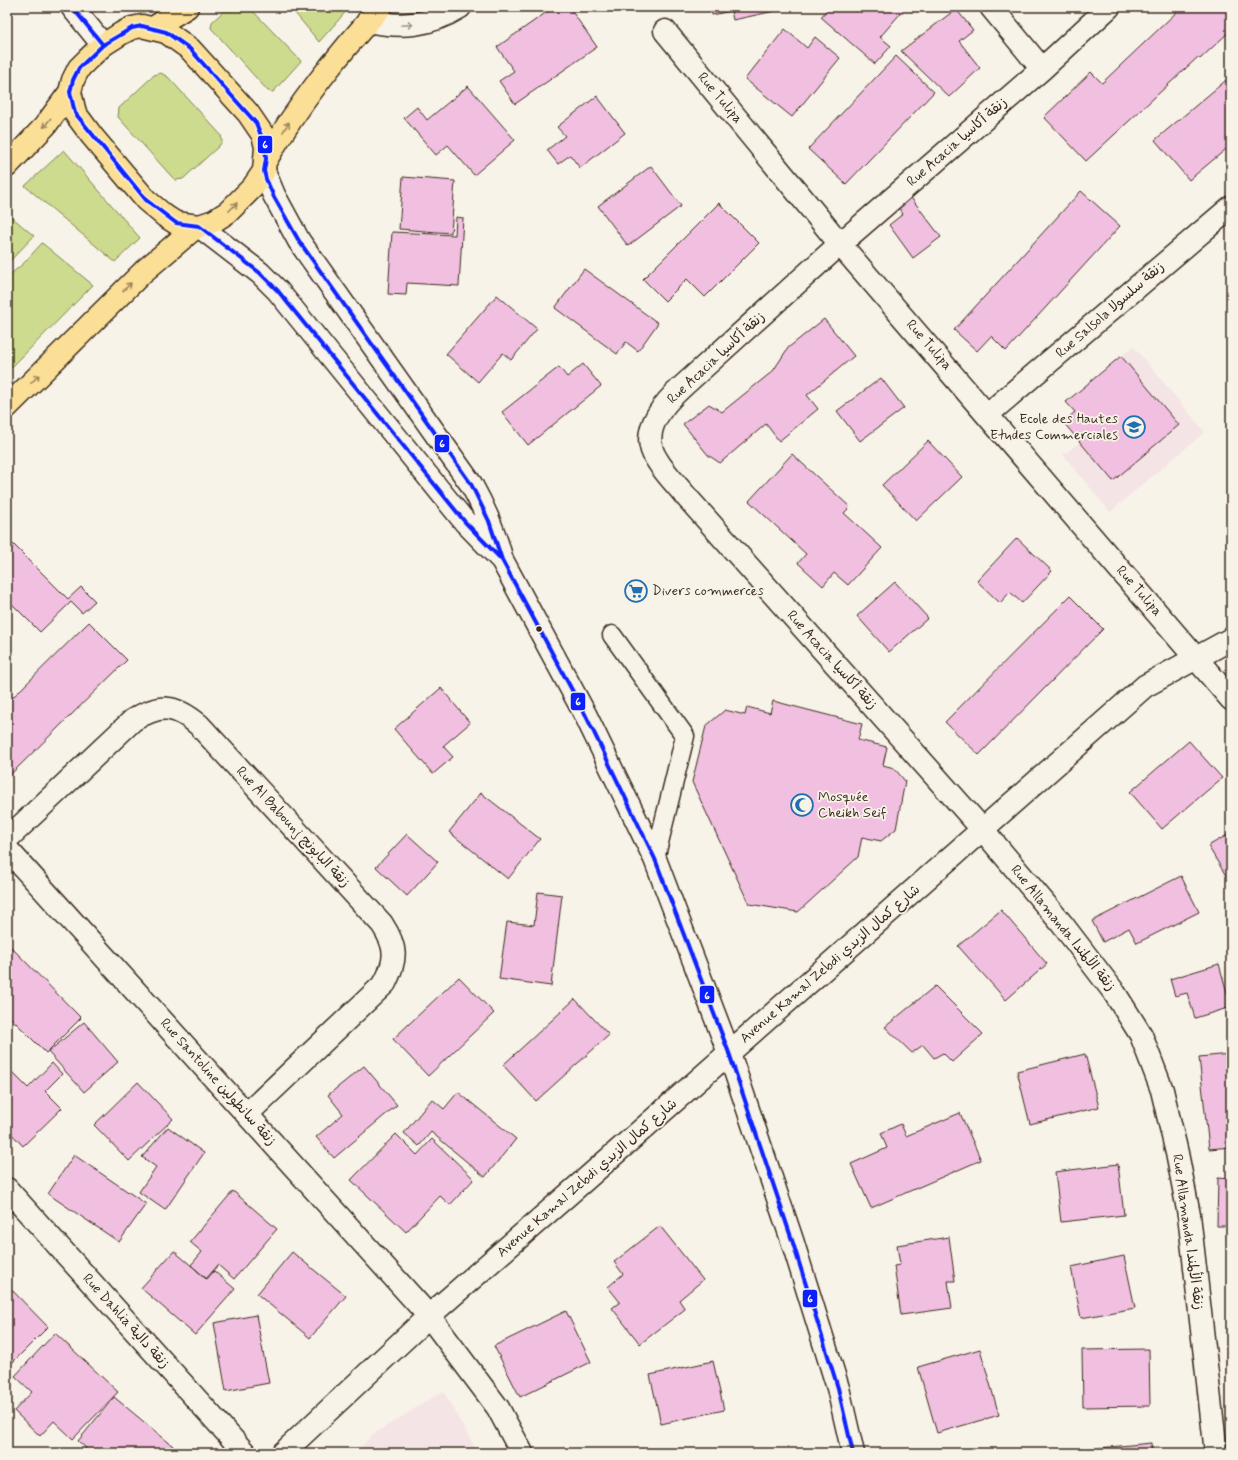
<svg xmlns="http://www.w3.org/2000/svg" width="1238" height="1460" font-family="Mynerve,'Playpen Sans Arabic',sans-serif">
<rect width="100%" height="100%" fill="#f7f3e8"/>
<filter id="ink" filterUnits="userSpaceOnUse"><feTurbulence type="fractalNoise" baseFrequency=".025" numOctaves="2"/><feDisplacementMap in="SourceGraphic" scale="8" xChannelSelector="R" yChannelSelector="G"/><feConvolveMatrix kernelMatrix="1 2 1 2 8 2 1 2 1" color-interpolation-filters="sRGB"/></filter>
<g filter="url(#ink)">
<!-- built -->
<path fill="#f5e4e6" d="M 1133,346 L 1205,432 L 1110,512 L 1063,455 L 1080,442 L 1063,422 L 1075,412 L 1066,402 Z
M 443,1391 L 478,1453 L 356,1453 L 372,1435 Z"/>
<!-- green -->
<path fill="#ccdb8e" stroke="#848256" d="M 228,7 L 249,7 L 301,61 L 273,92 L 268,91 L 211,28 L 212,22 Z
M 290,7 L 350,7 L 319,42 Z
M 161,73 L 168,77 L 221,135 L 222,142 L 219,146 L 183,179 L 176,180 L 172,177 L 118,117 L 119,108 L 154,75 Z
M 64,150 L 140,238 L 115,262 L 25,186 Z
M 7,213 L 34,236 L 7,264 Z
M 42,243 L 93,285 L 7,372 L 7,277 L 23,264 Z"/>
<!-- building -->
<path fill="#f1c0e1" stroke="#3b2a1e" d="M 554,7 L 569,7 L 597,47 L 515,104 L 499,81 L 514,71 L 497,47 Z
M 710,7 L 774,7 L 775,11 L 733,20 L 731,11 L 712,15 Z
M 829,7 L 906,7 L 880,37 L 891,46 L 875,64 L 821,17 Z
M 1182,7 L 1231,7 L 1231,30 L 1200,59 L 1198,57 L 1086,161 L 1044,117 L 1091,72 L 1102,83 Z
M 956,9 L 973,30 L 959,41 L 980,68 L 949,97 L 901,51 Z
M 785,29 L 807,48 L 815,37 L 840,58 L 792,117 L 745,79 Z
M 896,56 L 934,92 L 846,184 L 808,149 Z
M 1231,76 L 1231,145 L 1189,180 L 1155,140 Z
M 468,86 L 515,140 L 474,175 L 448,145 L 436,155 L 404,118 L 417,107 L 427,120 Z
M 597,96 L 625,133 L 580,168 L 570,155 L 558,164 L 547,150 L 565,136 L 557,127 Z
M 651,166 L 681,206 L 628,246 L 598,206 Z
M 403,177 L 455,181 L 451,233 L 399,229 Z
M 1081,191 L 1120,226 L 1006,351 L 991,336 L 977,351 L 954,330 Z
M 909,195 L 941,237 L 913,258 L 889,225 L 903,214 L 896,204 Z
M 719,203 L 759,243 L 705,297 L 687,279 L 665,301 L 643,279 Z
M 456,217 L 463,218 L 459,286 L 407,283 L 406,295 L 388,294 L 392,232 L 455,235 Z
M 584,269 L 658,323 L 638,351 L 626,342 L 617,354 L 555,308 Z
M 497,295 L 537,329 L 511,360 L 503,353 L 478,382 L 446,354 Z
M 824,319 L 854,356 L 807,395 L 818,409 L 779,441 L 766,424 L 720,463 L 708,455 L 683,424 L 709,404 L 722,412 L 773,371 L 788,348 Z
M 1121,356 L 1179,425 L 1113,481 L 1063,422 L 1075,412 L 1066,402 Z
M 583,364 L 601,386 L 528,445 L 502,412 L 559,367 L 567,377 Z
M 881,378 L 904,408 L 860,441 L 837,411 Z
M 928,441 L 962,477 L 916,521 L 882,485 Z
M 792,454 L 850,507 L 844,513 L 882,548 L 848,585 L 834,573 L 823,586 L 798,563 L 806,554 L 749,501 Z
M 1017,538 L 1052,571 L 1022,603 L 1010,592 L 1000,603 L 977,581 Z
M 12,543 L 68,599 L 81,587 L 95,601 L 82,613 L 71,602 L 40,632 L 7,599 L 7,548 Z
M 895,582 L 928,618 L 889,652 L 857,616 Z
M 1070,596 L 1103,629 L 979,755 L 945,722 Z
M 89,622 L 127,660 L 7,778 L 7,703 Z
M 441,688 L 470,723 L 443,746 L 453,757 L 433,774 L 394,729 Z
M 773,701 L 862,724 L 858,740 L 887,747 L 883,765 L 894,768 L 905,781 L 896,829 L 881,841 L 862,837 L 858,857 L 798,912 L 749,904 L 692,782 L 706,726 L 725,710 L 745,715 L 747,707 L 770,713 Z
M 1189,741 L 1222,778 L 1162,829 L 1130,792 Z
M 481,793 L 540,839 L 508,879 L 449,832 Z
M 1231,833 L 1231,877 L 1228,879 L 1208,846 Z
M 407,834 L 438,862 L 407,896 L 376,867 Z
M 1181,876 L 1199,912 L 1137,943 L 1129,928 L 1103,942 L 1092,921 Z
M 538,892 L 562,895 L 551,986 L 499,979 L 507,922 L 534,925 Z
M 1001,910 L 1047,964 L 1006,1000 L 958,946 Z
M 7,943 L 81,1018 L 46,1053 L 7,1014 Z
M 1219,964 L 1231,1007 L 1195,1018 L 1187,993 L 1175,996 L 1170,979 Z
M 459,977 L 494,1013 L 428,1076 L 393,1039 Z
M 935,986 L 983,1034 L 952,1062 L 943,1053 L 934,1058 L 923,1045 L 912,1053 L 885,1027 Z
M 575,999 L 609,1035 L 536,1101 L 503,1065 Z
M 84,1022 L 118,1062 L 84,1092 L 48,1052 Z
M 1085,1054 L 1099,1107 L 1030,1124 L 1017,1071 Z
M 1231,1054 L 1231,1147 L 1209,1149 L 1199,1057 Z
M 52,1063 L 62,1074 L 45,1091 L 62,1108 L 23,1146 L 7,1129 L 7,1067 L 28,1088 Z
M 364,1066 L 397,1105 L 334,1158 L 316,1137 L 343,1114 L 328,1095 Z
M 138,1082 L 173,1119 L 129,1161 L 94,1125 Z
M 458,1092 L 516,1139 L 485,1177 L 431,1132 L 419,1146 L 404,1133 L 432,1099 L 444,1109 Z
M 960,1113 L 981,1160 L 871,1208 L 851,1164 L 887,1148 L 881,1133 L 901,1124 L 906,1136 Z
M 168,1127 L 204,1153 L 165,1210 L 139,1192 L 156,1167 L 142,1157 Z
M 396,1134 L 417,1155 L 432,1139 L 474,1179 L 450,1205 L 440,1196 L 406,1232 L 351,1180 Z
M 74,1155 L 146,1204 L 119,1242 L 48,1194 Z
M 1118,1164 L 1124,1215 L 1061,1222 L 1055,1172 Z
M 1218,1178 L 1231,1179 L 1231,1226 L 1217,1226 Z
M 233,1191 L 277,1229 L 234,1279 L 218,1265 L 206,1279 L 191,1265 L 202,1252 L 190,1242 Z
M 660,1226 L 703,1280 L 679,1300 L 685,1309 L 640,1344 L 612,1308 L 620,1302 L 608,1287 L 623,1274 L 614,1262 Z
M 1227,1231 L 1231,1231 L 1231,1274 L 1230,1274 Z
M 949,1237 L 955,1281 L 948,1281 L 952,1308 L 901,1315 L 894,1266 L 900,1265 L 897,1245 Z
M 174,1251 L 207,1279 L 214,1271 L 235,1289 L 195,1335 L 141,1288 Z
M 292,1252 L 346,1296 L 310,1338 L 257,1294 Z
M 1124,1256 L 1135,1308 L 1081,1318 L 1071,1267 Z
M 7,1285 L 48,1327 L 7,1368 Z
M 566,1311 L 591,1362 L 520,1397 L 494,1346 Z
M 256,1315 L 269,1383 L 226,1391 L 214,1323 Z
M 55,1333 L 118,1392 L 73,1439 L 54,1421 L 40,1436 L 14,1411 L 32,1392 L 15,1376 Z
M 980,1349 L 999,1415 L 937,1433 L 918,1367 Z
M 1149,1349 L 1150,1406 L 1083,1407 L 1082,1350 Z
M 713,1361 L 724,1410 L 661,1424 L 650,1375 Z
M 114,1397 L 173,1446 L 167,1453 L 81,1453 L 86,1448 L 78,1441 Z
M 1151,1443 L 1152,1453 L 1090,1453 L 1089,1449 Z"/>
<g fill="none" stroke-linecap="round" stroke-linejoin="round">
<!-- service casing -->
<g stroke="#3b2a1e" stroke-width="21">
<path id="service" d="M 612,635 L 685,736 L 655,859"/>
</g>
<!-- minor casing -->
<g stroke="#3b2a1e" stroke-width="25">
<path id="minor" d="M 991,7 L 1042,69
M 1109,7 L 1042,69 L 840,244 L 683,386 C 663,404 638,432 657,460 C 664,472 675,483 684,494 L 983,830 L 1062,924 L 1114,992 L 1141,1035 L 1162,1090 L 1177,1153 L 1189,1215 L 1216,1453
M 368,21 C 402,28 429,26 460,7
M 665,31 L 840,244 L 1231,699
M 988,414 L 1231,207
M 7,839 L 133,720 C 160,704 174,704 199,725 L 382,924 C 397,947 397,959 385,983 L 247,1114
M 7,849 L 429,1316 L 498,1408 L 522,1453
M 7,1189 L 245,1453"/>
</g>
<!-- tertiary casing -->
<g stroke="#3b2a1e" stroke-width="25">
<path id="tertiary" d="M 72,7 L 103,45
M 264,171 L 274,195 L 299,241 L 471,484 C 485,509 495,533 502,560 L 586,716 L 655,859 L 729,1053 L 792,1240 L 838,1388 L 853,1453
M 199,226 L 260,273 L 278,291 L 465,522 L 501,559
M 283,1453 L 429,1316 L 586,1179 L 1145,686 L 1231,639"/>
</g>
<!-- primary casing -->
<g stroke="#3b2a1e" stroke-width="25">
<path id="primary" d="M 153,28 L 187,7
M 266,160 C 298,104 338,55 381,7
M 7,166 L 45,126 L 70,92 L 73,80 L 79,68 L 88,59 L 103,45 L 122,33 L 132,28 L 142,26 L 166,32 L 190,49 L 248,113 L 263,135 L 266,147 L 264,171 L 253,187 L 228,212 L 214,221 L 199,226 L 176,223 L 165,216 L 146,200 L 92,136 L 75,113 L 70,92
M 7,407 L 144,271 L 197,226"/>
</g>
<!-- service -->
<use href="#service" stroke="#f7f3e8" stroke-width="18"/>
<!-- minor -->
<use href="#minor" stroke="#f7f3e8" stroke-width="22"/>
<!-- tertiary -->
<use href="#tertiary" stroke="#f7f3e8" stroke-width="22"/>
<!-- primary -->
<use href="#primary" stroke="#fbdf96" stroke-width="22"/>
<!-- bus-1 casing -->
<g stroke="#f7f3e8" stroke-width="7">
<path id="bus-1" d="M 72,7 L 103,45
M 142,26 L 166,32 L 190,49 L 256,123 L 265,145 L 266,159 L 264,171 L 266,179 L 274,197 L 299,241 L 471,484 L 489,521 L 502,560 L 465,522 L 278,291 L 260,273 L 199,226 L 176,223 L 146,200 L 75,113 L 70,92 L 73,80 L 79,68 L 103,45 L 132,28 Z
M 502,560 L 586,716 L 655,859 L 729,1053 L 792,1240 L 838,1388 L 853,1453"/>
</g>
<!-- bus-1 -->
<use href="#bus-1" stroke="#0c20ff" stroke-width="4"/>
</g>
<!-- one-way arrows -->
<defs><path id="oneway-shaft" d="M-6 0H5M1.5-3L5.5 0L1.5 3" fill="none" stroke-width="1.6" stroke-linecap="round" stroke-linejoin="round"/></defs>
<use stroke="#998e83" href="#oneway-shaft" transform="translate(407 25) rotate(-3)"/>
<g stroke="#9b845a">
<use href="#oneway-shaft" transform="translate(47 123) rotate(128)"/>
<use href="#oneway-shaft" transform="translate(286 127) rotate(-58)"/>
<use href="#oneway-shaft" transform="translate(233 207) rotate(-45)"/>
<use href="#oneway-shaft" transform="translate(127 287) rotate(-45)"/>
<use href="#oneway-shaft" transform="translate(35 379) rotate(-45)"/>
</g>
</g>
<!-- icons -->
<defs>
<g id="school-ring" transform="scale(1.15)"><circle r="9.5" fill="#f7f3e8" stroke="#1f6fb2" stroke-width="1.5"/><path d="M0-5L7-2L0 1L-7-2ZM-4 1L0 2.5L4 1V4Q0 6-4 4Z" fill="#1f6fb2"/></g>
<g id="supermarket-ring" transform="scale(1.15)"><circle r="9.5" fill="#f7f3e8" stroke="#1f6fb2" stroke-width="1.5"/><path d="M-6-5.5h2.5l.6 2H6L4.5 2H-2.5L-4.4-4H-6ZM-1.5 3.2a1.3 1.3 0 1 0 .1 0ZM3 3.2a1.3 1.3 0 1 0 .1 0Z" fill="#1f6fb2"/></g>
<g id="mosque-ring" transform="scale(1.15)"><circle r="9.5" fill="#f7f3e8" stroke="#1f6fb2" stroke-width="1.5"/><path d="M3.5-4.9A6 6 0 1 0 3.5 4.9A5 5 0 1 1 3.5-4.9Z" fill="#1f6fb2"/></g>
</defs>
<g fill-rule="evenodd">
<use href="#school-ring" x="1134" y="427"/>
<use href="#supermarket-ring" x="636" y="591"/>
<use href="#mosque-ring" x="802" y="805"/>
</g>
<!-- markers -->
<circle fill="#3b2a1e" stroke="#f7f3e8" stroke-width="1.5" cx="539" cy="629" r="3.5"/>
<g text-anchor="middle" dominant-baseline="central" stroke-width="3.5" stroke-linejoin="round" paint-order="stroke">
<!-- street labels -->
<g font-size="14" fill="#3b2a1e" stroke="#f7f3e8">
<text transform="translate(720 98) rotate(50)">Rue Tulipa</text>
<text transform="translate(957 142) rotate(-41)">Rue Acacia زنقة أكاسيا</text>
<text transform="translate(1110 310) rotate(-41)">Rue Salsola زنقة سلسولا</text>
<text transform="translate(929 345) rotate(49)">Rue Tulipa</text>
<text transform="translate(716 358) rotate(-43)">Rue Acacia زنقة أكاسيا</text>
<text transform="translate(1139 591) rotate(49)">Rue Tulipa</text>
<text transform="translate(832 660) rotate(48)">Rue Acacia زنقة أكاسيا</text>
<text transform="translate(293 827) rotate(47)">Rue Al Babounj زنقة البابونج</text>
<text transform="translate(1063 928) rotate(51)">Rue Allamanda زنقة الألمندا</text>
<text transform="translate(830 964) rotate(-41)">Avenue Kamal Zebdi شارع كمال الزبدي</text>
<text transform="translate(218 1082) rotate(48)">Rue Santoline زنقة سانطولين</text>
<text transform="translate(587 1178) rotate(-41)">Avenue Kamal Zebdi شارع كمال الزبدي</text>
<text transform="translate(1188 1232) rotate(82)">Rue Allamanda زنقة الألمندا</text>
<text transform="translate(126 1321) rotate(48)">Rue Dahlia زنقة دالية</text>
</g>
<!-- poi labels -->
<g font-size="14" fill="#3b2a1e" stroke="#f7f3e8" text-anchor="start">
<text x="1118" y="419" text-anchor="end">Ecole des Hautes<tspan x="1118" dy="16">Etudes Commerciales</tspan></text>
<text x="652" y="591">Divers commerces</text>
<text x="818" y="797">Mosquée<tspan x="818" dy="16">Cheikh Seif</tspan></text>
</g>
</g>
<g stroke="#f7f3e8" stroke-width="1.5">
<rect x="257" y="135" width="16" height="19" rx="4" fill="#0c20ff"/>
<rect x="434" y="434" width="16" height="19" rx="4" fill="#0c20ff"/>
<rect x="570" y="692" width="16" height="19" rx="4" fill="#0c20ff"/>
<rect x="699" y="985" width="16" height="19" rx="4" fill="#0c20ff"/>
<rect x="802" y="1289" width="16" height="19" rx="4" fill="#0c20ff"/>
</g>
<g font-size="11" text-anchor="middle" font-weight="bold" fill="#fff">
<text x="265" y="148">6</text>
<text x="442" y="447">6</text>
<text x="578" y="705">6</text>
<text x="707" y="999">6</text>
<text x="810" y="1302">6</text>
</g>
<!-- margin -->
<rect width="1238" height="1460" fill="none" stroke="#f7f3e8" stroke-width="24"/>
<rect x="12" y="12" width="1214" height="1436" fill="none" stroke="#3b2a1e" stroke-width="1.5" filter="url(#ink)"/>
</svg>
